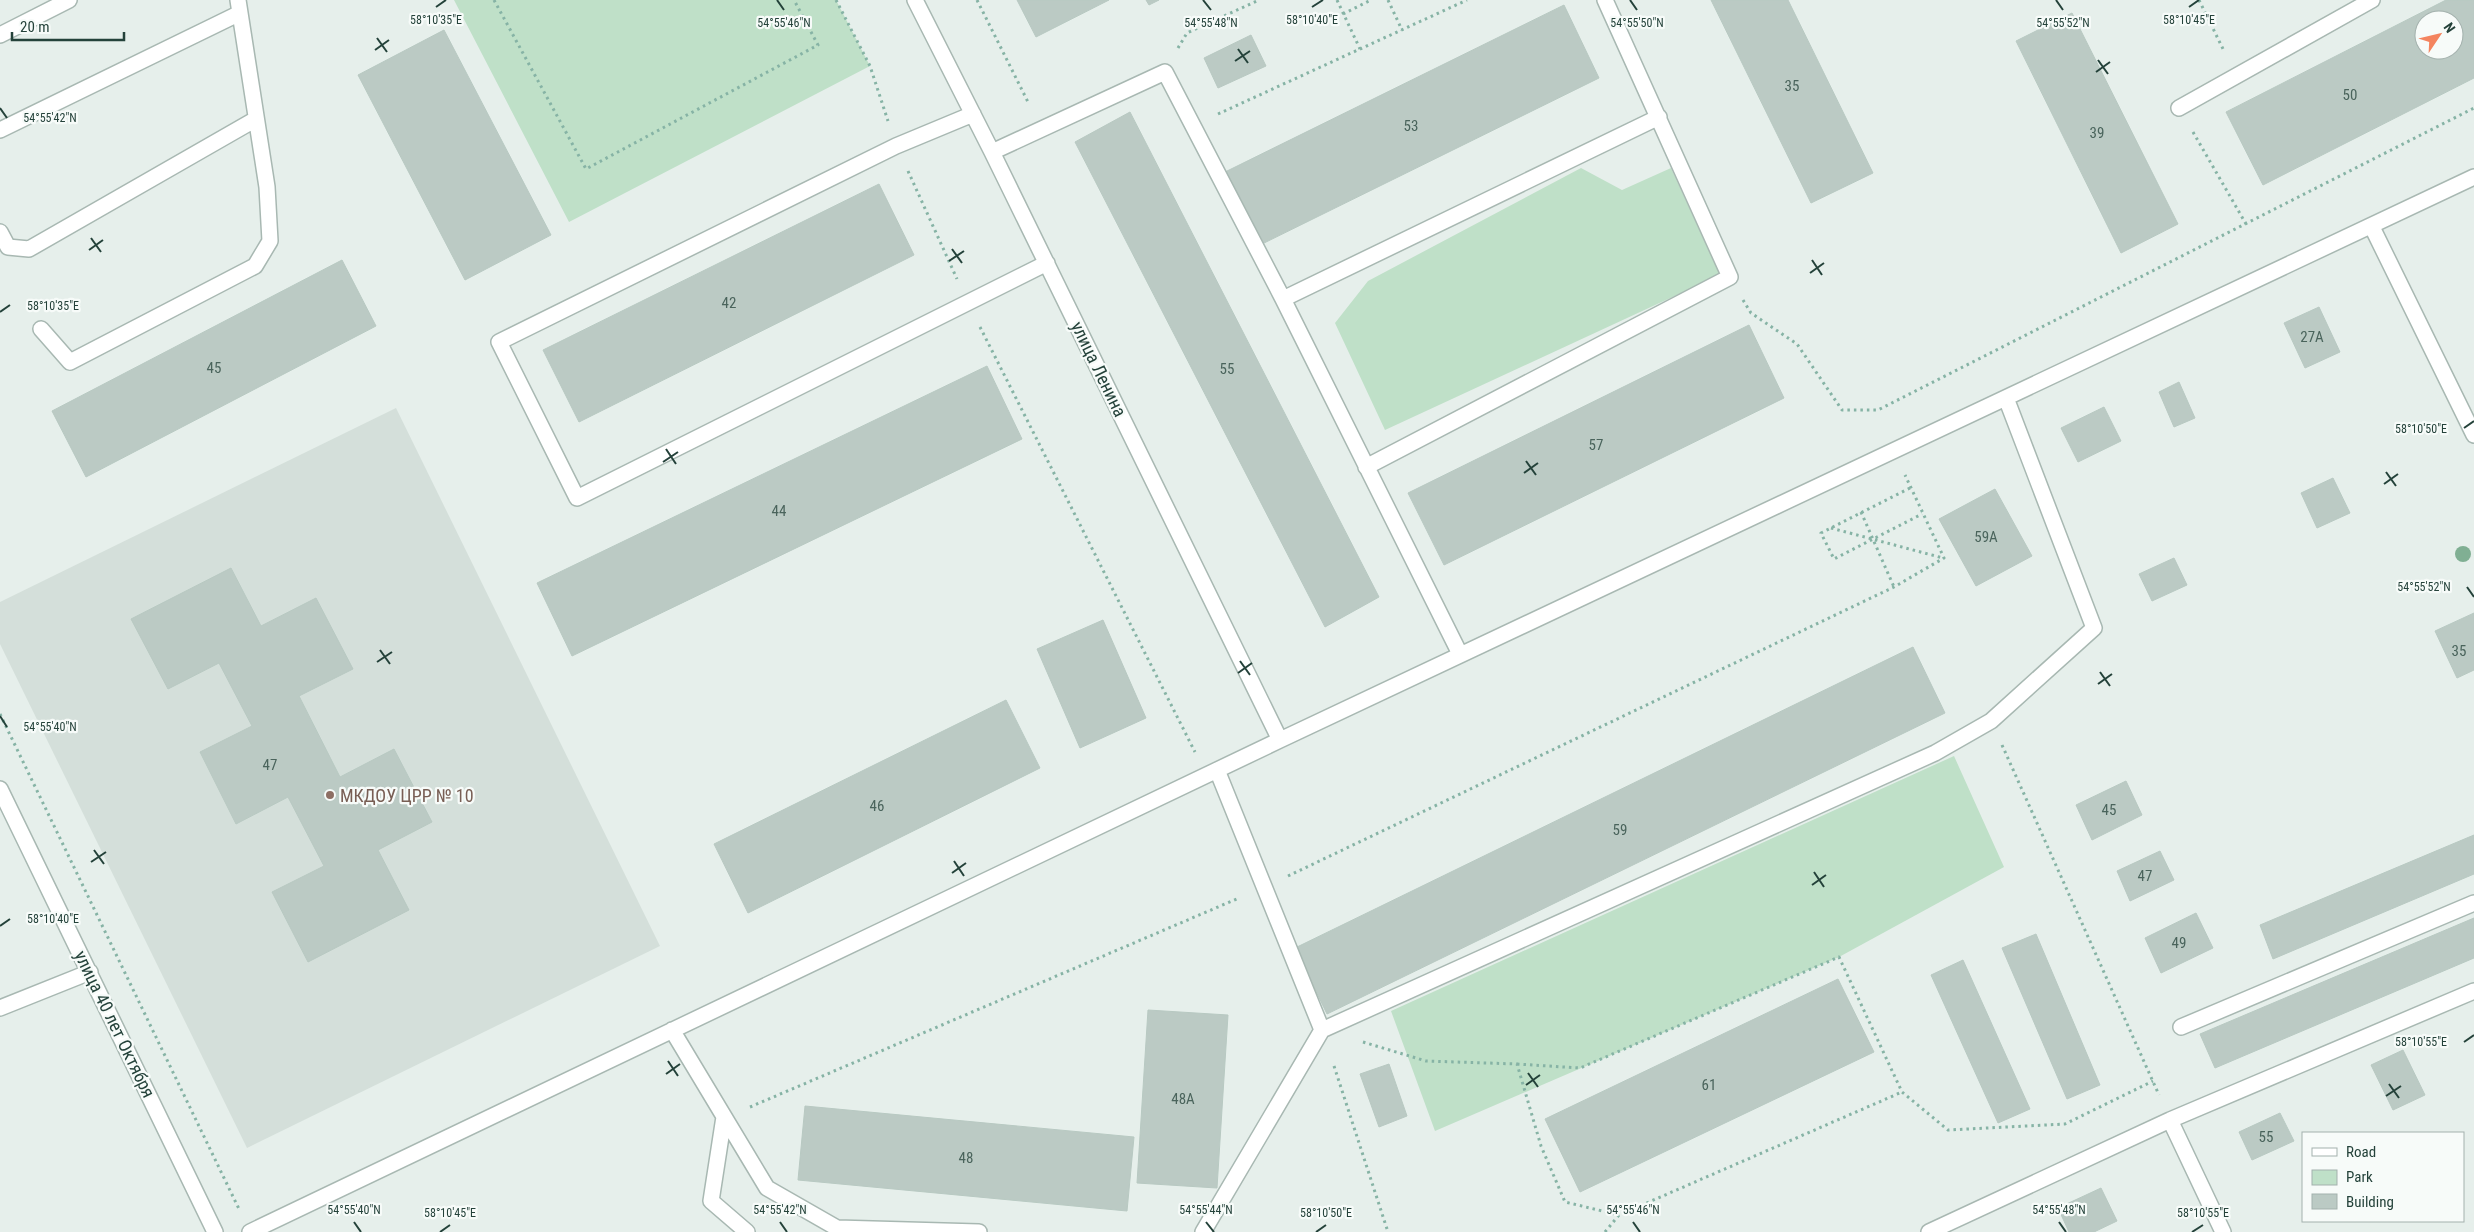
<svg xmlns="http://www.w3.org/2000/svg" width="2474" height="1232" font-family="'Roboto Condensed',sans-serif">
<rect width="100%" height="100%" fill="#e6efeb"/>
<!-- built -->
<path fill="#d4dfda" d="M 396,408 L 660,946 L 247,1148 L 0,644 L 0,602 Z"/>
<!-- green -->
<path fill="#bfe0c8" d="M 454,0 L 836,0 L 870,66 L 569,222 Z
M 1581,168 L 1622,190 L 1671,168 L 1720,275 L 1385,430 L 1335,323 L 1368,281 Z
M 1954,756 L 2004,867 L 1839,957 L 1435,1131 L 1391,1011 Z"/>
<!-- building -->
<path fill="#bbcac4" stroke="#b8c9c2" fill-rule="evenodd" d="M 1017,0 L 1109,0 L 1036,37 Z
M 1146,0 L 1159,0 L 1149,5 Z
M 1711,0 L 1788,0 L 1873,173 L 1811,203 Z
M 2446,0 L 2474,0 L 2474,78 L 2263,185 L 2226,112 ZM 2424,20 L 2454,20 L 2454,50 L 2424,50 Z
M 1564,5 L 1599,78 L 1258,246 L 1223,173 Z
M 2072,13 L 2178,224 L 2121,253 L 2016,41 Z
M 444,30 L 551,235 L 465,280 L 358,75 Z
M 1251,35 L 1266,66 L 1218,88 L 1204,58 Z
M 1130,112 L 1379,597 L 1325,627 L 1075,142 Z
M 879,184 L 914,255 L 579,422 L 543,350 Z
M 342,260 L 376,326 L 86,477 L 52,411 Z
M 2319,307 L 2340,352 L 2305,368 L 2284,323 Z
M 1749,325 L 1784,398 L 1444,565 L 1408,493 Z
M 987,366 L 1022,439 L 572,656 L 537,583 Z
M 2179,382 L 2195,418 L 2174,427 L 2159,392 Z
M 2104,407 L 2121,441 L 2078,462 L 2061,428 Z
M 2333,478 L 2350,513 L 2317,528 L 2301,493 Z
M 1995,489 L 2032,556 L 1976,586 L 1939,519 Z
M 2174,558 L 2187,585 L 2152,601 L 2139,574 Z
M 231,568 L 261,626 L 316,598 L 353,669 L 299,696 L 340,777 L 394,749 L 432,822 L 378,850 L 409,910 L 308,962 L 272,892 L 324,866 L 288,797 L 236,824 L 200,752 L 252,726 L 219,663 L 168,689 L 131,619 Z
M 2474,613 L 2474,670 L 2457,678 L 2435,631 Z
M 1103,620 L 1146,718 L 1080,748 L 1037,649 Z
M 1913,647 L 1945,713 L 1327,1014 L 1295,948 Z
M 1006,700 L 1040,768 L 748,913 L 714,844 Z
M 2126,781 L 2142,815 L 2092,840 L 2076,805 Z
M 2474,835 L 2474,874 L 2273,959 L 2260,925 Z
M 2160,851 L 2174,880 L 2130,901 L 2117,871 Z
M 2196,913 L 2213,948 L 2161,973 L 2145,938 Z
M 2474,918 L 2474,958 L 2215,1068 L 2200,1034 Z
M 2036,934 L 2100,1085 L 2067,1099 L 2002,948 Z
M 1963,960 L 2030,1109 L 1998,1123 L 1931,975 Z
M 1838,979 L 1874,1052 L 1580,1192 L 1545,1119 Z
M 1148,1010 L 1228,1015 L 1217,1188 L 1137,1183 Z
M 2403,1050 L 2425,1095 L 2393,1110 L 2371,1065 Z
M 1389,1064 L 1407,1116 L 1379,1127 L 1360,1074 Z
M 805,1106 L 1134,1137 L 1127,1211 L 798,1180 Z
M 2280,1113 L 2294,1141 L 2252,1160 L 2239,1132 Z
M 2101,1188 L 2117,1221 L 2094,1232 L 2069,1232 L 2058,1208 Z"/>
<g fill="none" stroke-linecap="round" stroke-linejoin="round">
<!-- minor casing -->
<g stroke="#a8b8b2" stroke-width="18">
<path id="minor" d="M 915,0 L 992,152 L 1280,740
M 0,35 L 69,0
M 2179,108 L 2372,0
M 973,114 L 896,146 L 499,342 L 577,498 L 1047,263
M 0,130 L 240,13
M 992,152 L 1165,72 L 1283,299 L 1460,654
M 2372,227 L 2474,435
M 0,232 L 8,247 L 29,249 L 256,119
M 1283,299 L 1659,117
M 41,329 L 70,362 L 255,266 L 270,241 L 267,187 L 238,0
M 1366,467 L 1730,277 L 1605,0
M 1217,770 L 1322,1030 L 1935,753 L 1991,721 L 2094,628 L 2006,398
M 0,789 L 215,1232
M 0,1008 L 90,972
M 2181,1027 L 2474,903
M 672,1030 L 767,1188 L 837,1228 L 979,1232
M 724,1117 L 711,1201 L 747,1232
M 2170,1120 L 2223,1232
M 250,1232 L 1280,740 L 2474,177
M 1203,1232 L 1322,1030
M 1929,1232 L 2170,1120 L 2474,991"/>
</g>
<!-- path -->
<path stroke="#86b3a5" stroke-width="3" stroke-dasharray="2.5 4" stroke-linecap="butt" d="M 494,0 L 586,169 L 818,45 L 794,0
M 836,0 L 870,66 L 888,121
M 977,0 L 1029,104
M 1337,0 L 1360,49
M 1388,0 L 1402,30
M 2199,0 L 2224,51
M 1343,14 L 1371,0
M 1178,48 L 1187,33 L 1259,0
M 1218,114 L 1467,0
M 2193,132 L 2246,224
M 908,171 L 957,279
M 1743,300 L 1751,313 L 1797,344 L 1842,410 L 1878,410 L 2474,108
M 980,327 L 1195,752
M 1910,488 L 1821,533 L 1834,559 L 1922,514
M 1861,512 L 1894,587
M 1831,528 L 1943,558
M 0,714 L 239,1209
M 2002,745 L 2159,1095
M 1288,876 L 1894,587 L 1944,558 L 1905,475
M 1363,1042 L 1426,1061 L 1517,1064 L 1541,1146 L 1565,1202 L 1619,1215
M 1517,1064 L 1580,1068 L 1839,957 L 1902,1092 L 1948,1130 L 2065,1124 L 2153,1081
M 1334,1066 L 1388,1232
M 750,1107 L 1239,898
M 1605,1232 L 1619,1215 L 1902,1092"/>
<!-- minor -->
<use href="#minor" stroke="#fff" stroke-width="15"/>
</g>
<!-- trees -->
<circle fill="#80af93" cx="2463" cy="554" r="8"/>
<!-- ticks -->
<path fill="none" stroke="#24423a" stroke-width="2" d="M 777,0 L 784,10M 1203,0 L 1211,10M 1630,0 L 1637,10M 2056,0 L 2063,10M 436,7 L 446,0M 1312,7 L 1323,0M 2189,7 L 2199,0M 377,38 L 387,52M 1238,49 L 1248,63M 375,50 L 389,40M 2098,60 L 2108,74M 1235,61 L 1250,51M 2096,72 L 2110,62M 0,108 L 7,118M 91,238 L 101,252M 952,249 L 962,263M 89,250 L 103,240M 1812,260 L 1822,275M 949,261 L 964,251M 1810,273 L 1824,263M 0,312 L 10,305M 2464,428 L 2474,421M 666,449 L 676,464M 1526,461 L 1536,475M 663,462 L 678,452M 2386,472 L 2396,486M 1524,473 L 1538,463M 2384,484 L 2398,474M 2467,587 L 2474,597M 380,650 L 390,664M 1240,661 L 1250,675M 377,662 L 392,652M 2100,672 L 2110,686M 1238,673 L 1252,663M 2098,684 L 2112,674M 0,716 L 7,727M 94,850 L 104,864M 954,861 L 964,876M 91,862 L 106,852M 1814,872 L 1824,887M 952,873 L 966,863M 1812,885 L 1826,875M 0,926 L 10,919M 2464,1042 L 2474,1035M 668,1061 L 678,1076M 1528,1073 L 1538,1087M 666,1074 L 680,1064M 2389,1084 L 2399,1098M 1526,1085 L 1540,1075M 2386,1096 L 2401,1086M 354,1222 L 361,1232M 780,1222 L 787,1232M 1206,1222 L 1214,1232M 1633,1222 L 1640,1232M 2059,1222 L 2066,1232M 440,1232 L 450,1225M 1316,1232 L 1326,1225M 2192,1232 L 2203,1225"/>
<!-- markers -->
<circle fill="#8d6e63" stroke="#f7fbf9" stroke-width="2" cx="330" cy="795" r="5"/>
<g text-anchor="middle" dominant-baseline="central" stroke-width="4.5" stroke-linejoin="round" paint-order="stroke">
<!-- number labels -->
<g font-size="15" fill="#4a645c">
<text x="1792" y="86">35</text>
<text x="2350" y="95">50</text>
<text x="1411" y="126">53</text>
<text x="2097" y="133">39</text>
<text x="729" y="303">42</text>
<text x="2312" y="337">27А</text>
<text x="214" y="368">45</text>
<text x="1227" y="369">55</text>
<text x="1596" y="445">57</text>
<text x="779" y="511">44</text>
<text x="1986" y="537">59А</text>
<text x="2459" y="651">35</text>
<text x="270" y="765">47</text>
<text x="877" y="806">46</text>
<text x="2109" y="810">45</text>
<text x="1620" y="830">59</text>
<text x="2145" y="876">47</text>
<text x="2179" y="943">49</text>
<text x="1709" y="1085">61</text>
<text x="1183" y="1099">48А</text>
<text x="2266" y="1137">55</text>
<text x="966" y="1158">48</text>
</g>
<!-- street labels -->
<g font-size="18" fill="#24423a" stroke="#f7fbf9">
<text transform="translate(1099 369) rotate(64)">улица Ленина</text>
<text transform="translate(115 1024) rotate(64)">улица 40 лет Октября</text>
</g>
<!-- education labels -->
<g font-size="18" fill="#785e54" stroke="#f7fbf9" text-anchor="start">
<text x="340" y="795">МКДОУ ЦРР № 10</text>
</g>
</g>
<g font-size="12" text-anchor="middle" fill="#24423a" stroke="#f7fbf9" stroke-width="4.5" stroke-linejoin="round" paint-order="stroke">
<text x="436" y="24">58°10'35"E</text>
<text x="1312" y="24">58°10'40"E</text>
<text x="2189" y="24">58°10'45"E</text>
<text x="784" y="27">54°55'46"N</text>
<text x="1211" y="27">54°55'48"N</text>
<text x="1637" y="27">54°55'50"N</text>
<text x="2063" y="27">54°55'52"N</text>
<text x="50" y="122">54°55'42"N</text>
<text x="53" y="310">58°10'35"E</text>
<text x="2421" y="433">58°10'50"E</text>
<text x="2424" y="591">54°55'52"N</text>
<text x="50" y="731">54°55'40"N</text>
<text x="53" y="923">58°10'40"E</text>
<text x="2421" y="1046">58°10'55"E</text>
<text x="354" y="1214">54°55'40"N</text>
<text x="780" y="1214">54°55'42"N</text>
<text x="1206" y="1214">54°55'44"N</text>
<text x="1633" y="1214">54°55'46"N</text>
<text x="2059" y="1214">54°55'48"N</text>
<text x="450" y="1217">58°10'45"E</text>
<text x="1326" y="1217">58°10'50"E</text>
<text x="2203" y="1217">58°10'55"E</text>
</g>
<!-- legend -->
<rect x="2302" y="1132" width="162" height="90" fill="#f7fbf9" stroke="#a3b1ad"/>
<rect x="2312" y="1148" width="25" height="8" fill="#ffffff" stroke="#a3b1ad"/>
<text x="2346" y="1157" font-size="15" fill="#24423a">Road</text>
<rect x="2312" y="1170" width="25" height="15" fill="#bfe0c8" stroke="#a3b1ad"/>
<text x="2346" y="1182" font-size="15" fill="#24423a">Park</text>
<rect x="2312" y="1194" width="25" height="15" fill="#bbcac4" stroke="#a3b1ad"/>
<text x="2346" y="1207" font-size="15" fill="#24423a">Building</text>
<!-- north arrow -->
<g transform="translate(2439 35) rotate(55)"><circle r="24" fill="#f7fbf9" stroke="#a3b1ad"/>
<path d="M0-4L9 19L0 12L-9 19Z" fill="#f4845f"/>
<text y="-8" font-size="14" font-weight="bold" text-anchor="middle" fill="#24423a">N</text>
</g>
<!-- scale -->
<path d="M12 32v8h112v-8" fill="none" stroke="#24423a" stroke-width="2.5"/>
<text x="20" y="32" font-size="15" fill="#24423a" stroke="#f7fbf9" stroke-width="4" paint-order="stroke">20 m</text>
</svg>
